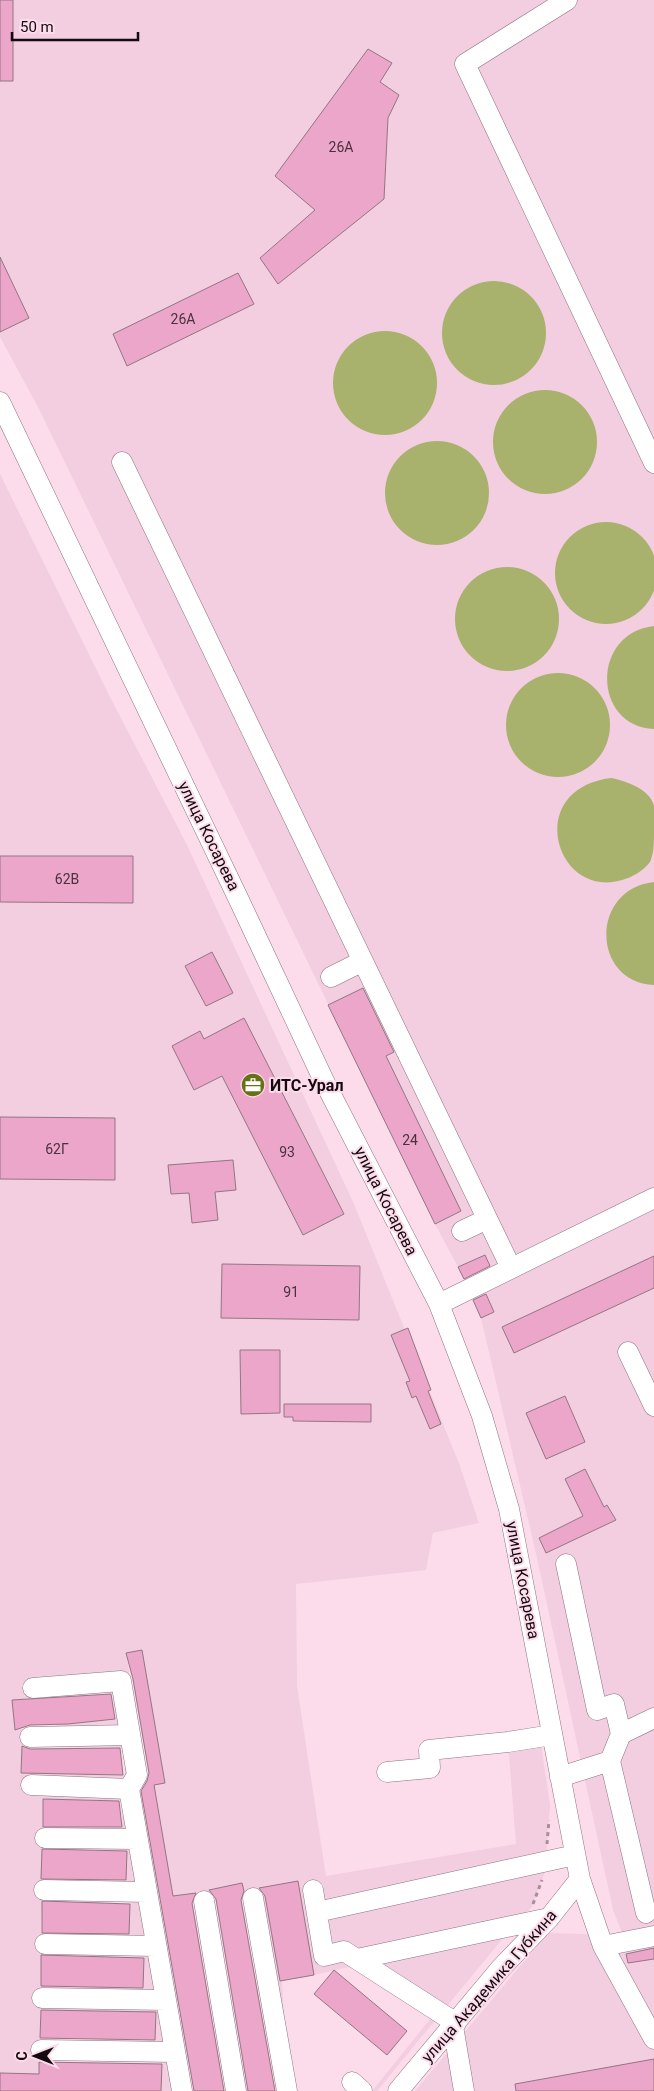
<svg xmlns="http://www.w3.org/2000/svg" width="654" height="2091" font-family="Roboto,sans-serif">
<rect width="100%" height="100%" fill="#fcdceb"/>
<!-- built -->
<path fill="#f3cde0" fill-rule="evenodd" d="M 0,0 L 654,0 L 654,2091 L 415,2091 L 548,1933 L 623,1935 L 613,1910 L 537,1558 L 481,1318 L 458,1267 L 435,1224 L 39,409 L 0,337 Z
M 0,474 L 109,695 L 187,845 L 354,1204 L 460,1466 L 479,1523 L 433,1533 L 426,1570 L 296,1584 L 297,1686 L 326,1876 L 516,1844 L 508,1742 L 540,1737 L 550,1805 L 546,1861 L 544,1874 L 532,1907 L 513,1926 L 377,2091 L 372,2091 L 431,2018 L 358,1965 L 314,1975 L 297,1881 L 266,1887 L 282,1981 L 285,2034 L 279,2091 L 242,1884 L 211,1889 L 247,2091 L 226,2091 L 192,1894 L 173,1896 L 154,1785 L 165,1783 L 142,1651 L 126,1653 L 149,1786 L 139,1789 L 192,2091 L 161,2091 L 162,2063 L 40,2060 L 39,2074 L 0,2073 ZM 113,1690 L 116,1719 L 15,1730 L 12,1700 ZM 22,1746 L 125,1748 L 125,1775 L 22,1773 ZM 43,1799 L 123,1801 L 122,1830 L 43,1828 ZM 42,1848 L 127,1850 L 126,1883 L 42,1881 ZM 42,1900 L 130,1902 L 129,1934 L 41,1932 ZM 42,1955 L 144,1957 L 143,1988 L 41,1986 ZM 41,2010 L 156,2012 L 155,2041 L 40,2039 Z"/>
<!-- water -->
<path fill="#a8b26c" d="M442 333a52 52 0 1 1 104 0a52 52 0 1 1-104 0Z
M333 383a52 52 0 1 1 104 0a52 52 0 1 1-104 0Z
M493 442a52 52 0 1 1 104 0a52 52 0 1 1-104 0Z
M385 493a52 52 0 1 1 104 0a52 52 0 1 1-104 0Z
M555 573a51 51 0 1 1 102 0a51 51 0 1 1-102 0Z
M455 619a52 52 0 1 1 104 0a52 52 0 1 1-104 0Z
M 654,626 L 654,729 C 592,726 591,633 654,626 Z
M506 725a52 52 0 1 1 104 0a52 52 0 1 1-104 0Z
M 611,778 C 626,781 650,789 654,806 C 654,814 654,824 654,833 C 654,843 654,853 650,862 C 643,871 633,877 622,880 C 555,900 523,789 611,778 Z
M 654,882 L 654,985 C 591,982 590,889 654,882 Z"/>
<!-- building -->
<path fill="#eca6c9" stroke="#927683" d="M 0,0 L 13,0 L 13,81 L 0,81 Z
M 368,49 L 392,63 L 380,82 L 399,95 L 388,118 L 384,199 L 278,284 L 260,258 L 315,210 L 275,176 Z
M 0,257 L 29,318 L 0,332 Z
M 238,273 L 254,304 L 127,366 L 113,334 Z
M 0,856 L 133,856 L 133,903 L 0,902 Z
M 212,952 L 233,993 L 206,1006 L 185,966 Z
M 363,988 L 394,1052 L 386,1056 L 461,1211 L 435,1224 L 328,1005 Z
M 244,1018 L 344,1214 L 303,1235 L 222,1076 L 194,1090 L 172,1046 L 200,1031 L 204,1039 Z
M 0,1117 L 115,1118 L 115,1180 L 0,1179 Z
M 233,1160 L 236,1190 L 215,1192 L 218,1220 L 192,1223 L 189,1193 L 171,1194 L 168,1165 Z
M 485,1255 L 490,1266 L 464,1279 L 458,1267 Z
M 654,1256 L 654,1288 L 514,1353 L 502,1327 Z
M 222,1264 L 360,1266 L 359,1320 L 221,1318 Z
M 486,1294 L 494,1312 L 481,1318 L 473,1300 Z
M 408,1328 L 431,1390 L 428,1391 L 441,1424 L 430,1429 L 416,1396 L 412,1398 L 406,1382 L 410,1381 L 391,1335 Z
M 240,1350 L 280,1350 L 280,1413 L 241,1414 Z
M 565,1396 L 585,1442 L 546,1459 L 526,1413 Z
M 284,1404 L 371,1404 L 371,1422 L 293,1421 L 293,1417 L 284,1417 Z
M 585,1469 L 604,1507 L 607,1505 L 616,1520 L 546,1553 L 539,1538 L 583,1516 L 565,1479 Z
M 142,1650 L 165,1783 L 154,1785 L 173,1896 L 196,1893 L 192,1903 L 224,2091 L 194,2091 L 141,1791 L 147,1781 L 149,1773 L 133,1679 L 126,1653 Z
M 111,1694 L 115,1719 L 68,1724 L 30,1725 L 15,1730 L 12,1700 Z
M 22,1746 L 30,1749 L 120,1748 L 123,1775 L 21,1773 Z
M 43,1799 L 119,1801 L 122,1827 L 43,1827 Z
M 42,1849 L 127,1851 L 126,1880 L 41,1879 Z
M 298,1881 L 314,1975 L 280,1981 L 265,1896 L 259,1888 Z
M 242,1883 L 244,1891 L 241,1900 L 275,2091 L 248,2091 L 216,1899 L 209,1890 Z
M 42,1901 L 130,1904 L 129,1934 L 42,1933 Z
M 654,1948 L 654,1959 L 628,1963 L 626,1954 Z
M 41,1955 L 144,1958 L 143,1988 L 41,1986 Z
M 334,1970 L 407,2031 L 387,2055 L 314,1994 Z
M 41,2010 L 156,2012 L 155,2040 L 40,2038 Z
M 654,2059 L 654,2091 L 516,2091 L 515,2084 Z
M 39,2062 L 162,2064 L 161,2091 L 0,2091 L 0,2073 L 39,2074 Z"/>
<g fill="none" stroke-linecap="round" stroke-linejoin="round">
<!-- minor casing -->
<g stroke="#8f7380" stroke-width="21">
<path id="minor" d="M 567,0 L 465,64 L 654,463
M 0,402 L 239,900 L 324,1081 L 439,1304 L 482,1416 L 509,1509 L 580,1879 L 603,1946 L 654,2039
M 122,462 L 511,1268
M 331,977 L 363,961
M 462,1231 L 487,1219
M 439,1304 L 654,1198
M 628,1352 L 654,1406
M 566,1564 L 597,1710 L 614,1704 L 621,1734 L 610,1761
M 33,1688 L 121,1681 L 137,1775 L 129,1789 L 182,2091
M 621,1734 L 654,1718
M 30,1737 L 130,1735
M 387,1772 L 430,1768 L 429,1750 L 508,1742 L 552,1735
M 560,1777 L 610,1761 L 646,1913
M 31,1785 L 129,1789
M 45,1838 L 138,1839
M 44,1890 L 147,1892
M 313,1890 L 324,1956 L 344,1951 L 456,2023
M 253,1898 L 287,2091
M 204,1901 L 236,2091
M 317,1912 L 575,1855
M 45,1944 L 156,1946
M 603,1946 L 654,1936
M 357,1959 L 549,1918
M 42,1998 L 166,2000
M 453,2026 L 464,2091
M 41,2050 L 175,2052
M 352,2082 L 362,2091
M 398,2091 L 501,1968 L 549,1918 L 580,1879"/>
</g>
<!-- path -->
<path stroke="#a78f9a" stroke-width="3" stroke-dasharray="4 4" stroke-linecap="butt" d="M 547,1844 L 549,1820
M 533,1904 L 542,1880"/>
<!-- minor -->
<use href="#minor" stroke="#fff" stroke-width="20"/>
</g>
<!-- icons -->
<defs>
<g id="office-disc" transform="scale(1.25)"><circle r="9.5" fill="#676f17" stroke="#fcdceb"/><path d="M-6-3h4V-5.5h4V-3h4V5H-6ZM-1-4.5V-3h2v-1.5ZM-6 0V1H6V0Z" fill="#fff"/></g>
</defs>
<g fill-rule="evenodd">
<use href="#office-disc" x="253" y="1085"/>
</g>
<g text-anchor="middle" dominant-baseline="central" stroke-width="4" stroke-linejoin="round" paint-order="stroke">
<!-- number labels -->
<g font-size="14" fill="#4a313e">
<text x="341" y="147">26А</text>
<text x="183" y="319">26А</text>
<text x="67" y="879">62В</text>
<text x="410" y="1140">24</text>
<text x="57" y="1149">62Г</text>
<text x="287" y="1152">93</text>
<text x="291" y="1292">91</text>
</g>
<!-- street labels -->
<g font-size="16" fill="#140a0f" stroke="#fcdceb">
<text transform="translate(209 836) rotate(64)">улица Косарева</text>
<text transform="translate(386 1201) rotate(63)">улица Косарева</text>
<text transform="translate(523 1580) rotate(79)">улица Косарева</text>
<text transform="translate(489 1986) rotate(-49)">улица Академика Губкина</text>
</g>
<!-- poi labels -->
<g font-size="16" font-weight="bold" fill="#140a0f" stroke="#fcdceb" text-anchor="start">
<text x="270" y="1085">ИТС-Урал</text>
</g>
</g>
<!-- north arrow -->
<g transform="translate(35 2056) rotate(270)" stroke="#fcdceb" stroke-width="4" paint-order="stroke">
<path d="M0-4L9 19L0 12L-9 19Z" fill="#140a0f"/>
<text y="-8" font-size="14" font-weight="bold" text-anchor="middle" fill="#140a0f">С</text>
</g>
<!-- scale -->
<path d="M12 32v8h126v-8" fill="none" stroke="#140a0f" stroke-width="2.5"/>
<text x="20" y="32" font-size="15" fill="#140a0f" stroke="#fcdceb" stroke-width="4" paint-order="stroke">50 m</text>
</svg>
